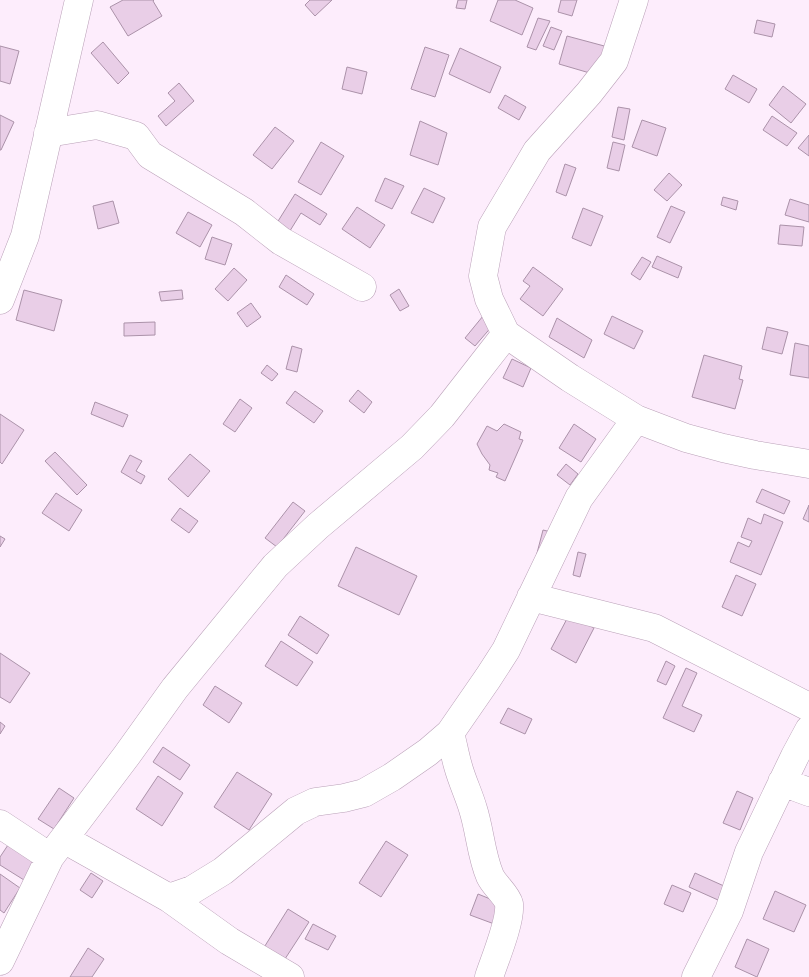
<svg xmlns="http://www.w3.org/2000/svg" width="809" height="977" font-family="'Fira Sans',sans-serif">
<rect width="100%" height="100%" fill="#fdedfc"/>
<!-- building -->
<path fill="#e9cee7" stroke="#ab92a9" d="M 123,0 L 154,0 L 153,1 L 162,16 L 128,36 L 110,7 Z
M 310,0 L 332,0 L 315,16 L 305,5 Z
M 458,0 L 467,0 L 465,9 L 456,8 Z
M 498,0 L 515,0 L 533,8 L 522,35 L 490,21 Z
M 561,0 L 577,0 L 572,16 L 558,12 Z
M 538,18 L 550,21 L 536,50 L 527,47 Z
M 757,20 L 775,24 L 772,37 L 754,33 Z
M 551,27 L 562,31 L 554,50 L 543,46 Z
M 567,36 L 608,47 L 600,76 L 559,64 Z
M 103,42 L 129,73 L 118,84 L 91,53 Z
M 0,46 L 19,51 L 10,84 L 0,81 Z
M 425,47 L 449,55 L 435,97 L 411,89 Z
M 460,48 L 501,67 L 490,93 L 449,74 Z
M 347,67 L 367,72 L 362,94 L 342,89 Z
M 733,75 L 757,89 L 749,103 L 725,89 Z
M 179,83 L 194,101 L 166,126 L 158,116 L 175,101 L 168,93 Z
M 783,86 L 806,104 L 791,123 L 769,105 Z
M 505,95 L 526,107 L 519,120 L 498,108 Z
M 618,107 L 630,109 L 624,140 L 612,137 Z
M 0,115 L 14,122 L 1,150 L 0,150 Z
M 772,116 L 797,133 L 787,146 L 763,130 Z
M 642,120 L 666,128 L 657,156 L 632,147 Z
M 420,121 L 447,133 L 438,165 L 410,155 Z
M 275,127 L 294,141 L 272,169 L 253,155 Z
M 809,135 L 809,156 L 798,148 Z
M 321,142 L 344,156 L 321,195 L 298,182 Z
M 613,142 L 625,145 L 619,171 L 607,168 Z
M 565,164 L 576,168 L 566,196 L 556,192 Z
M 669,173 L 682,185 L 667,201 L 654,190 Z
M 385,178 L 404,186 L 392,209 L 375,201 Z
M 424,188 L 445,198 L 433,223 L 411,213 Z
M 295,194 L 327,214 L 320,225 L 301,213 L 288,234 L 275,226 Z
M 723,197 L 738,201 L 736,210 L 721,205 Z
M 790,199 L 809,205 L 809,222 L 785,215 Z
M 113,201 L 119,223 L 98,229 L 93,206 Z
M 671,206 L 685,212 L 670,243 L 657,237 Z
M 357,207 L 385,225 L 370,248 L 342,229 Z
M 583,208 L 603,216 L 591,246 L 572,238 Z
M 188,212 L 212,225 L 200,247 L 176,233 Z
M 780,225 L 804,227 L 802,246 L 778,244 Z
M 212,237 L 232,244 L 225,265 L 205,259 Z
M 657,256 L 682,267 L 678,278 L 652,267 Z
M 642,257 L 651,262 L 640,280 L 631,274 Z
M 533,267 L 563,289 L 543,316 L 520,299 L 530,286 L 523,281 Z
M 234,268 L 247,280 L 228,301 L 215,289 Z
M 286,275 L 314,294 L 307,305 L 279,287 Z
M 399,289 L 409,306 L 400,311 L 390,295 Z
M 24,290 L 62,300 L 54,331 L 16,320 Z
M 182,290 L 183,299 L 161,301 L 159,292 Z
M 251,303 L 261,317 L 247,327 L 237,313 Z
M 483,316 L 493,325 L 475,346 L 465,338 Z
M 612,316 L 643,331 L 634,349 L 604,334 Z
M 557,318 L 592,340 L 584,358 L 549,337 Z
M 155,322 L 155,335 L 124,336 L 124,323 Z
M 767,327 L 788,332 L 782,354 L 762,349 Z
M 795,343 L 809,346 L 809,378 L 790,375 Z
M 292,346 L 302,349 L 297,372 L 286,369 Z
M 704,355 L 742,366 L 739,379 L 743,380 L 735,409 L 692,397 Z
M 512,359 L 531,368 L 523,387 L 503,378 Z
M 267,365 L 278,374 L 272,381 L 261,373 Z
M 358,390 L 372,402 L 364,413 L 349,401 Z
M 295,391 L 323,411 L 314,423 L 286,403 Z
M 240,399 L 252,408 L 235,432 L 223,424 Z
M 95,402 L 128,415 L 123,427 L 91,414 Z
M 0,414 L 24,430 L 2,464 L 0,462 Z
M 504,424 L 521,432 L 519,439 L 523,440 L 505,481 L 496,477 L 498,473 L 489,470 L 490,465 L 482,454 L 477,444 L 487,426 L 497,431 Z
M 574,424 L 596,439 L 581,462 L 559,448 Z
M 55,452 L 87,485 L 77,495 L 45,461 Z
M 190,454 L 210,471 L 188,497 L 168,479 Z
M 130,455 L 142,461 L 136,471 L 145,476 L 141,484 L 121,472 Z
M 566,464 L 578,474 L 570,485 L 557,475 Z
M 762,489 L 790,501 L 784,514 L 756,502 Z
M 56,493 L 82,510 L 69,531 L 42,513 Z
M 293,502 L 305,511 L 277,547 L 265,538 Z
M 809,505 L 809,522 L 803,519 Z
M 180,508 L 198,521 L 189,533 L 171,520 Z
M 764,514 L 783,522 L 761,575 L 730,562 L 738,542 L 749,547 L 752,541 L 741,537 L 748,518 L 761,524 Z
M 543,530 L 551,532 L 536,557 Z
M 0,536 L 5,539 L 0,547 Z
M 356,547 L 417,576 L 399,615 L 338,586 Z
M 578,552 L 586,554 L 580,577 L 573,575 Z
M 736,575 L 756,584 L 742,616 L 722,607 Z
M 569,615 L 594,628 L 576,663 L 551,649 Z
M 300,616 L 329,635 L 317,654 L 288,635 Z
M 281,641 L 313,662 L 297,686 L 265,666 Z
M 0,653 L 30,673 L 10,703 L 0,697 Z
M 666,661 L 675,666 L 666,685 L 657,681 Z
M 686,668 L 697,673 L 682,706 L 702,715 L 694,732 L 663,718 Z
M 215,686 L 242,703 L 229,723 L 203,705 Z
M 508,708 L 532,719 L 525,734 L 500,723 Z
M 0,722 L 5,726 L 0,734 Z
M 163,747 L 190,765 L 180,780 L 153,762 Z
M 237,772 L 272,794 L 249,830 L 214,807 Z
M 158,776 L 183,793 L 162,826 L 136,809 Z
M 59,788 L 74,798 L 54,829 L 38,819 Z
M 737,791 L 753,798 L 740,830 L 723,823 Z
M 386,841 L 408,855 L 381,897 L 359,883 Z
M 8,845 L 35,863 L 24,880 L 0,865 L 0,857 Z
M 91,873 L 103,881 L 92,898 L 80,890 Z
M 695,873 L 724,886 L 718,900 L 689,887 Z
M 0,874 L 20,888 L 4,913 L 0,910 Z
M 672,885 L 691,893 L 683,912 L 664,904 Z
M 775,891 L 806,905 L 794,932 L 763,919 Z
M 478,894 L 505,905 L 497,925 L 470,915 Z
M 288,909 L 309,922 L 283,962 L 263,949 Z
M 313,924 L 336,936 L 328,950 L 305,939 Z
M 747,939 L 769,949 L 757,977 L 735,967 Z
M 88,948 L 104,959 L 92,977 L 70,977 Z"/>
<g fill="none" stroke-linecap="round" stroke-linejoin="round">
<!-- minor casing -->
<g stroke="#baa1b8" stroke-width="29">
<path id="minor" d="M 634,0 L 614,61 L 589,93 L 537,151 L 492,227 L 483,276 L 489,299 L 506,334 L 570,378 L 636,419 L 686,438 L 723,448 L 755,455 L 809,464
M 48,133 L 97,125 L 136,136 L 150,155 L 244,212 L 281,241 L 362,287
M 0,300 L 25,236 L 79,0
M 531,597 L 654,628 L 809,707
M 450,733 C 453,744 455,756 458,766 C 462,781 469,795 473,809 C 480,831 481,855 490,876 C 494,885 507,895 509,904 C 511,921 495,959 489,977
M 782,782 L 809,792
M 0,824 L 50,857
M 64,839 L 169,898 L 229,941 L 290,977
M 169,898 L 192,890 L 223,871 L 296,811 L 315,802 L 344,798 L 364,793 L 392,777 L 428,752 L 450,733 L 488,678 L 506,650 L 579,498 L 636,419
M 0,961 L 50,857 L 127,755 L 175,688 L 275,566 L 318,526 L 412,447 L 442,416 L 506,334
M 696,977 L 729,911 L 749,852 L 795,756 L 809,730"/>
</g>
<!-- minor -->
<use href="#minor" stroke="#fff" stroke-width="28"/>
</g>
</svg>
